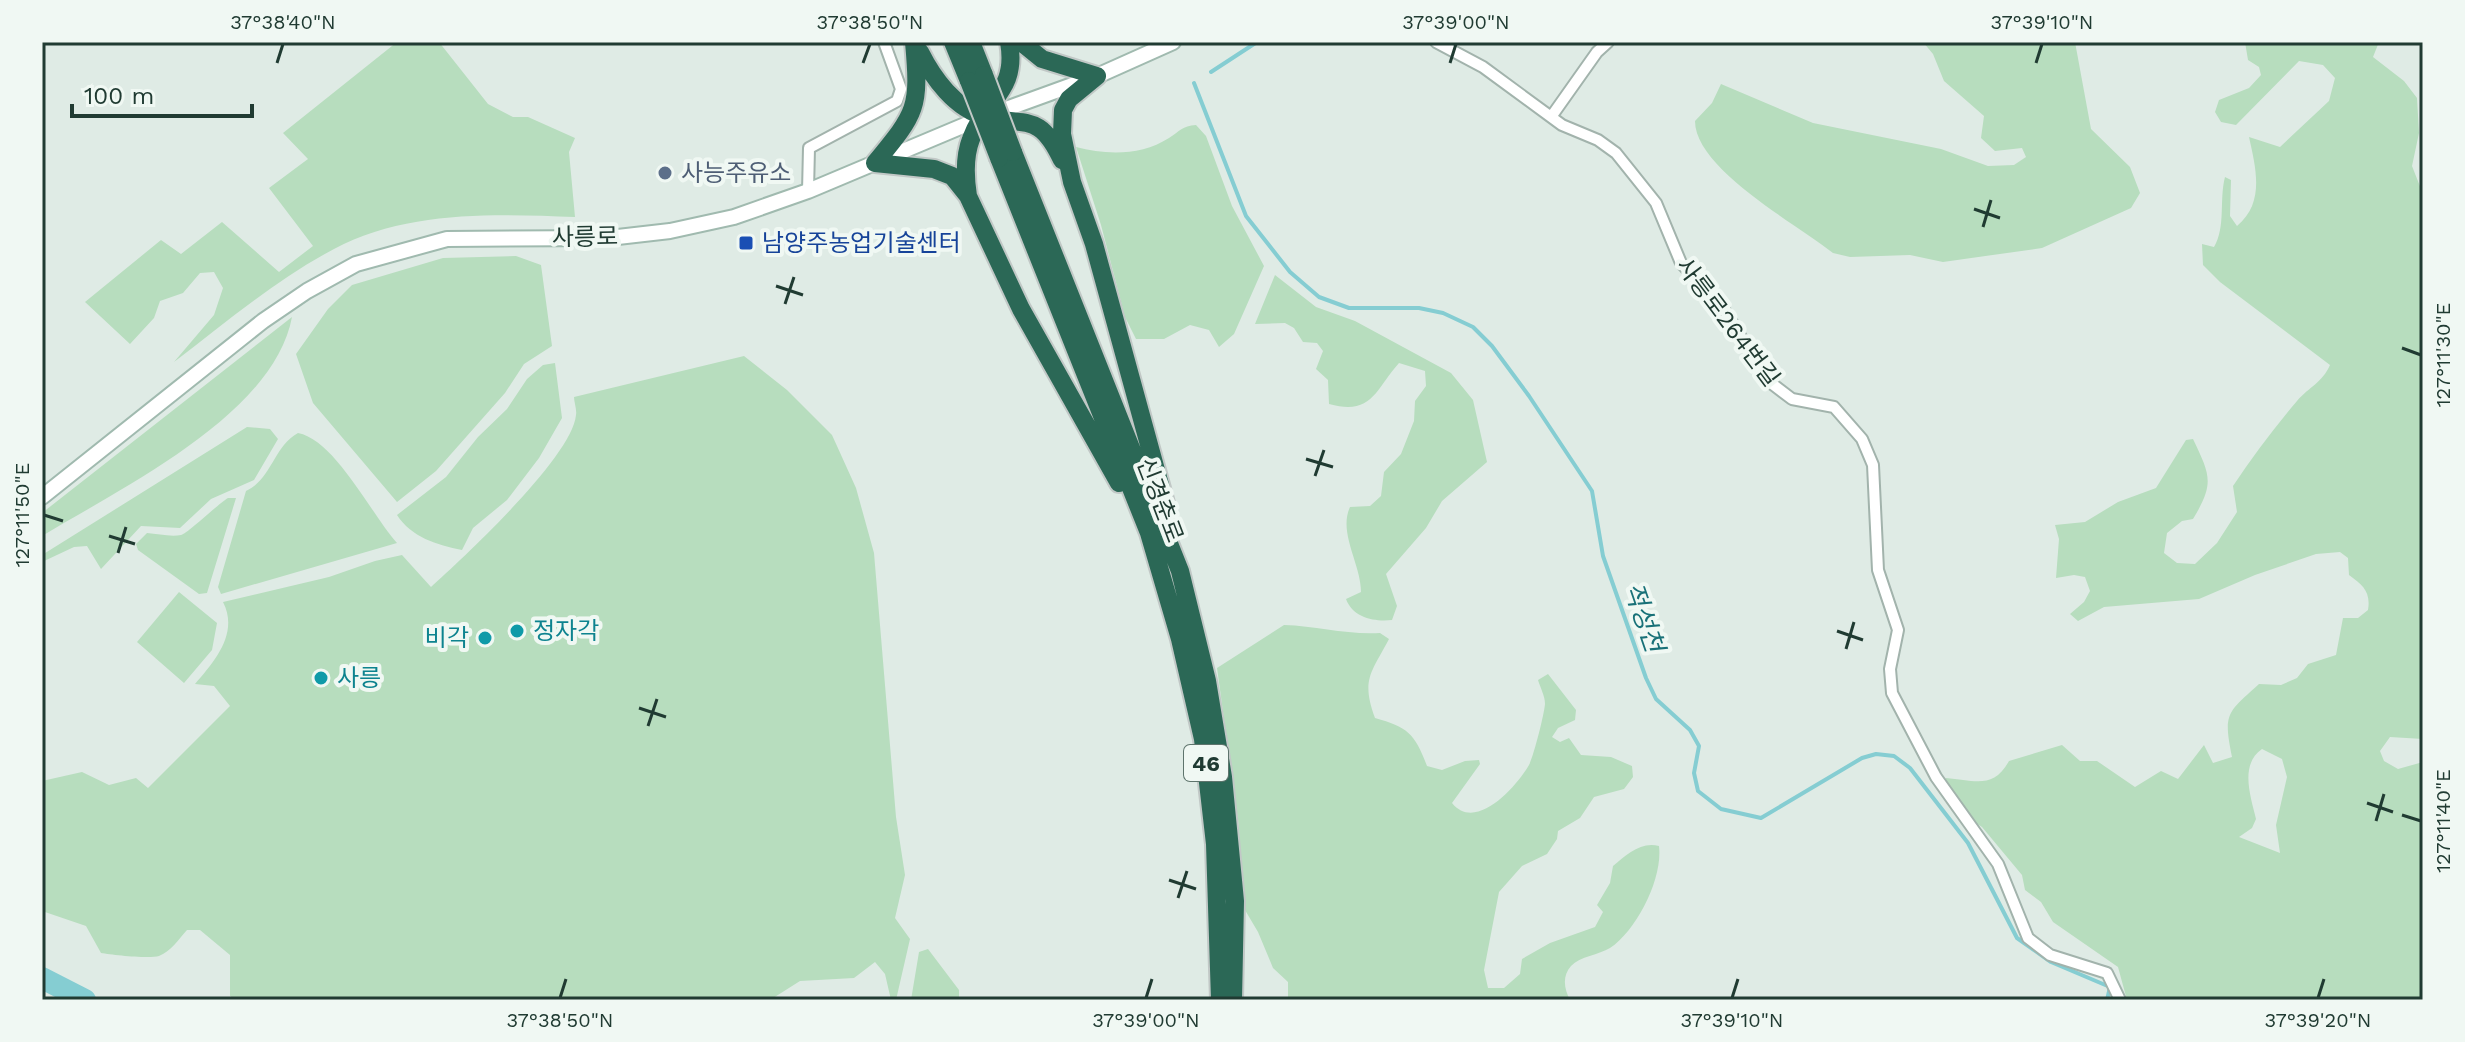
<svg xmlns="http://www.w3.org/2000/svg" width="2465" height="1042" font-family="'Work Sans','Noto Sans KR',sans-serif">
<rect width="100%" height="100%" fill="#dfebe5"/>
<!-- green -->
<path fill="#b7ddbe" fill-rule="evenodd" d="M 397,42 L 439,42 L 488,104 L 513,117 L 528,117 L 575,138 L 569,152 L 575,217 C 496,214 407,210 334,249 C 277,279 225,323 174,362 L 214,315 L 223,288 L 214,272 L 200,273 L 183,293 L 160,301 L 154,318 L 130,344 L 85,302 L 161,240 L 181,254 L 222,222 L 279,272 L 313,246 L 269,188 L 308,159 L 283,133 Z
M 1923,42 L 2075,42 L 2091,129 L 2130,167 L 2140,193 L 2131,208 L 2042,248 L 1943,262 L 1910,255 L 1850,257 L 1833,253 C 1798,225 1695,169 1695,121 L 1712,103 L 1721,84 L 1813,123 L 1941,149 L 1988,166 L 2014,165 L 2026,157 L 2022,148 L 1995,151 L 1981,138 L 1984,116 L 1944,81 L 1933,54 Z
M 2245,42 L 2379,42 L 2373,57 L 2404,81 L 2417,98 L 2419,133 L 2412,166 L 2423,194 L 2423,739 L 2390,737 L 2380,751 L 2384,761 L 2398,769 L 2423,762 L 2423,1000 L 2127,1000 L 2118,967 L 2053,922 L 2041,902 L 2025,890 L 2022,875 L 1982,827 L 1968,818 L 1943,783 L 1946,778 C 1974,780 1993,790 2009,761 L 2062,745 L 2080,761 L 2097,761 L 2135,787 L 2161,771 L 2178,779 L 2204,745 L 2213,763 L 2232,757 C 2223,713 2227,713 2259,684 L 2281,685 L 2297,678 L 2308,664 L 2336,655 L 2343,618 L 2358,618 L 2368,610 C 2371,592 2363,585 2349,575 L 2348,558 L 2340,552 L 2316,554 L 2255,575 L 2199,599 L 2104,607 L 2078,621 L 2070,614 L 2084,602 L 2090,591 L 2085,577 L 2074,575 L 2056,578 L 2059,539 L 2055,525 L 2085,522 L 2118,502 L 2156,488 L 2186,440 L 2193,439 C 2210,475 2215,483 2193,519 L 2182,521 L 2167,533 L 2164,553 L 2177,563 L 2195,564 L 2217,543 L 2237,512 L 2233,486 C 2253,456 2274,428 2297,401 C 2310,386 2322,383 2330,365 L 2220,282 L 2203,265 L 2202,244 L 2214,247 C 2226,227 2219,200 2225,177 L 2231,180 L 2230,216 L 2237,226 C 2265,203 2256,169 2249,137 L 2280,147 L 2329,101 L 2335,78 L 2323,65 L 2299,61 L 2236,125 L 2221,122 L 2215,112 L 2219,100 L 2249,88 L 2261,75 L 2259,67 L 2248,60 ZM 2262,749 L 2282,759 L 2287,777 L 2276,825 L 2280,853 L 2239,837 L 2252,828 L 2256,819 C 2251,797 2239,765 2262,749 Z
M 1196,125 L 1206,136 L 1232,206 L 1264,266 L 1234,334 L 1219,347 L 1209,330 L 1190,325 L 1164,339 L 1136,339 L 1125,317 L 1101,225 L 1076,147 C 1106,155 1141,156 1169,138 C 1180,131 1182,126 1196,125 Z
M 516,256 L 541,265 L 552,346 L 524,364 L 505,393 L 436,471 L 397,502 L 313,403 L 296,354 L 328,309 L 352,285 L 443,258 Z
M 1275,275 L 1316,307 L 1355,321 L 1451,373 L 1473,400 L 1487,462 L 1442,501 L 1426,528 L 1386,574 L 1397,606 L 1392,620 C 1375,622 1353,618 1346,599 L 1361,592 C 1361,564 1338,533 1350,507 L 1370,506 L 1381,496 L 1384,472 L 1401,454 L 1414,421 L 1415,401 L 1426,386 L 1425,371 L 1399,363 C 1375,390 1372,416 1329,404 L 1328,380 L 1316,369 L 1323,351 L 1317,343 L 1303,342 L 1294,328 L 1285,323 L 1255,324 Z
M 292,317 C 274,415 121,488 42,536 L 42,513 Z
M 744,356 L 787,390 L 832,435 L 856,488 L 874,553 L 896,817 L 905,875 L 895,918 L 910,939 L 896,1000 L 891,1000 L 885,974 L 875,962 L 854,978 L 800,981 L 770,1000 L 236,1000 L 230,996 L 230,955 L 200,930 L 187,930 C 179,939 170,952 159,956 C 149,959 113,955 101,953 L 86,926 L 42,911 L 42,781 L 82,772 L 109,785 L 136,778 L 148,788 L 230,706 L 214,686 L 195,684 C 215,661 239,633 223,602 L 329,577 L 375,561 L 402,555 L 431,587 C 465,556 572,457 576,415 C 577,410 574,402 574,397 Z
M 555,363 L 562,418 L 539,458 L 507,500 L 473,528 L 462,550 C 437,545 411,537 397,515 L 446,477 L 478,437 L 507,409 L 527,379 L 543,365 Z
M 247,427 L 270,429 L 278,439 L 254,480 L 211,499 L 180,528 L 141,526 L 101,569 L 87,546 L 74,547 L 42,562 L 42,555 Z
M 298,433 C 335,440 371,514 397,543 L 221,594 L 218,587 L 246,491 C 272,479 273,447 298,433 Z
M 228,498 L 236,498 L 207,593 L 199,594 L 138,550 L 136,544 L 147,533 C 158,534 171,537 181,535 C 187,534 218,504 228,498 Z
M 179,592 L 217,623 L 212,650 L 184,683 L 137,642 Z
M 1284,625 C 1317,626 1347,635 1380,633 L 1389,639 C 1371,673 1361,680 1375,718 C 1408,727 1415,734 1427,766 L 1442,770 L 1465,761 L 1479,760 L 1480,764 L 1452,803 C 1476,833 1517,786 1529,765 C 1534,755 1544,715 1545,704 C 1545,696 1540,687 1538,680 L 1548,674 L 1576,710 L 1575,720 L 1558,728 L 1552,737 L 1560,742 L 1569,738 L 1581,755 L 1611,757 L 1632,766 L 1633,777 L 1624,789 L 1594,797 L 1580,818 L 1558,831 L 1557,839 L 1547,854 L 1522,866 L 1499,892 L 1484,970 L 1488,988 L 1504,988 L 1520,974 L 1522,959 L 1550,943 L 1595,927 L 1603,912 L 1597,905 L 1610,883 L 1613,866 C 1626,855 1641,841 1659,846 C 1663,878 1637,930 1610,948 C 1599,955 1580,956 1571,966 C 1562,976 1564,989 1570,1000 L 1288,1000 L 1288,982 L 1273,968 L 1258,932 L 1242,905 L 1239,827 L 1217,668 Z
M 928,949 L 959,990 L 959,1000 L 911,1000 L 919,952 Z"/>
<g fill="none" stroke-linecap="round" stroke-linejoin="round">
<!-- stream -->
<path stroke="#85cdd2" stroke-width="4" d="M 1211,72 L 1257,42
M 1194,83 L 1246,216 L 1290,272 L 1319,297 L 1349,308 L 1419,308 L 1443,313 L 1473,327 L 1492,346 L 1529,396 L 1592,491 L 1603,556 L 1646,678 L 1656,699 L 1690,730 L 1699,746 L 1694,773 L 1698,791 L 1721,809 L 1761,818 L 1862,758 L 1876,754 L 1894,756 L 1910,768 L 1968,843 L 2017,938 L 2051,962 L 2110,987 L 2107,1000"/>
<!-- river -->
<path stroke="#85cdd2" stroke-width="22" d="M 42,978 L 85,1000"/>
<!-- street casing -->
<g stroke="#a2b3ac" stroke-width="14">
<path id="street" d="M 1436,42 L 1483,67 L 1562,125 L 1598,140 L 1616,153 L 1656,203 L 1681,263 L 1723,308 L 1767,380 L 1792,399 L 1834,407 L 1862,439 L 1873,465 L 1878,570 L 1898,630 L 1890,669 L 1892,693 L 1936,777 L 1998,864 L 2028,938 L 2050,955 L 2107,973 L 2120,1000
M 1551,117 L 1597,52 L 1608,42
M 808,191 L 809,148 L 897,101 L 901,89 L 884,42"/>
</g>
<!-- secondary casing -->
<g stroke="#a0baaf" stroke-width="18">
<path id="secondary" d="M 42,497 L 263,321 L 307,291 L 356,264 L 447,239 L 609,238 L 670,231 L 734,217 L 808,191 L 984,117 L 1097,76 L 1173,42"/>
</g>
<!-- highway casing -->
<g stroke="#c1c8c6" stroke-width="22">
<path id="highway" d="M 914,42 C 920,108 917,112 875,163 L 934,169 L 952,176 L 968,196 L 1021,309 L 1119,483
M 953,42 L 969,81
M 971,42 L 984,75
M 1021,42 L 1042,59 L 1097,76
M 920,52 C 933,78 955,109 986,117 C 1025,127 1039,111 1062,160
M 1097,76 L 1069,99 L 1063,110 L 1062,134 L 1072,182 L 1094,244 L 1168,514
M 1013,152 L 1180,571 L 1207,681 L 1223,777 L 1235,901 L 1233,1000
M 999,158 L 1149,533 L 1180,639 L 1203,739 L 1215,844 L 1220,1000
M 968,196 C 965,177 964,157 971,139 C 985,99 1018,92 1009,42"/>
</g>
<!-- street -->
<use href="#street" stroke="#fff" stroke-width="10"/>
<!-- secondary -->
<use href="#secondary" stroke="#fff" stroke-width="14"/>
<!-- highway -->
<use href="#highway" stroke="#2b6856" stroke-width="18"/>
<!-- highway-bridge casing -->
<g stroke="#c1c8c6" stroke-width="22" stroke-linecap="butt">
<path id="highway-bridge" d="M 984,75 L 1013,152
M 969,81 L 999,158"/>
</g>
<!-- highway-bridge -->
<use href="#highway-bridge" stroke="#2b6856" stroke-width="18"/>
</g>
<!-- ticks -->
<path fill="none" stroke="#203b32" stroke-width="3" d="M 277,63 L 283,44M 863,63 L 870,44M 1450,63 L 1456,44M 2036,63 L 2042,44M 1974,209 L 2000,218M 1983,227 L 1991,200M 776,286 L 803,295M 785,304 L 794,277M 2402,348 L 2421,355M 1306,459 L 1333,467M 1315,476 L 1324,450M 44,515 L 63,521M 109,536 L 135,544M 118,553 L 126,527M 1837,631 L 1863,640M 1846,649 L 1854,622M 639,708 L 666,717M 648,726 L 657,699M 2367,803 L 2393,812M 2402,815 L 2421,821M 2376,821 L 2384,794M 1169,880 L 1196,889M 1178,898 L 1187,871M 560,998 L 566,979M 1146,998 L 1152,979M 1732,998 L 1738,979M 2318,998 L 2324,979"/>
<!-- markers -->
<circle fill="#5c6f8a" stroke="#f0f8f3" stroke-width="3" cx="665" cy="173" r="8"/>
<rect fill="#1a4fb4" stroke="#f0f8f3" stroke-width="3" x="738" y="235" width="16" height="16" rx="4"/>
<g fill="#0f9aa8" stroke="#f0f8f3" stroke-width="3">
<circle cx="517" cy="631" r="8"/>
<circle cx="485" cy="638" r="8"/>
<circle cx="321" cy="678" r="8"/>
</g>
<g text-anchor="middle" dominant-baseline="central" stroke-width="8" stroke-linejoin="round" paint-order="stroke">
<!-- shield labels -->
<rect fill="#f0f8f3" stroke="#5e746c" stroke-width="2" x="1184" y="745" width="44" height="36" rx="6"/>
<g font-size="22" font-weight="bold" fill="#203b32">
<text x="1206" y="763">46</text>
</g>
<!-- service labels -->
<g font-size="24" fill="#4e5e75" stroke="#f0f8f3" text-anchor="start">
<text x="681" y="173">사능주유소</text>
</g>
<!-- street labels -->
<g font-size="24" fill="#203b32" stroke="#f0f8f3">
<text transform="translate(585 237) rotate(-1)">사릉로</text>
<text transform="translate(1728 322) rotate(53)">사릉로264번길</text>
<text transform="translate(1160 500) rotate(69)">신경춘로</text>
</g>
<!-- transit labels -->
<g font-size="24" fill="#164399" stroke="#f0f8f3" text-anchor="start">
<text x="762" y="243">남양주농업기술센터</text>
</g>
<!-- culture labels -->
<g font-size="24" fill="#0d838f" stroke="#f0f8f3" text-anchor="start">
<text x="533" y="631">정자각</text>
<text x="469" y="638" text-anchor="end">비각</text>
<text x="337" y="678">사릉</text>
</g>
<!-- water labels -->
<g font-size="26" font-style="italic" fill="#197178" stroke="#f0f8f3">
<text transform="translate(1644 617) rotate(71)">적성천</text>
</g>
</g>
<!-- border -->
<rect width="2465" height="1042" fill="none" stroke="#f0f8f3" stroke-width="88"/>
<!-- scale -->
<path d="M72 104v12h180v-12" fill="none" stroke="#203b32" stroke-width="4"/>
<text x="84" y="104" font-size="24" fill="#203b32" stroke="#f0f8f3" stroke-width="6" paint-order="stroke">100 m</text>
<rect x="44" y="44" width="2377" height="954" fill="none" stroke="#203b32" stroke-width="3"/>
<g font-size="20" text-anchor="middle" fill="#203b32">
<text x="283" y="29">37°38'40"N</text>
<text x="870" y="29">37°38'50"N</text>
<text x="1456" y="29">37°39'00"N</text>
<text x="2042" y="29">37°39'10"N</text>
<text transform="translate(2443 355) rotate(-90)" y="7">127°11'30"E</text>
<text transform="translate(22 515) rotate(-90)" y="7">127°11'50"E</text>
<text transform="translate(2443 821) rotate(-90)" y="7">127°11'40"E</text>
<text x="560" y="1027">37°38'50"N</text>
<text x="1146" y="1027">37°39'00"N</text>
<text x="1732" y="1027">37°39'10"N</text>
<text x="2318" y="1027">37°39'20"N</text>
</g>
</svg>
